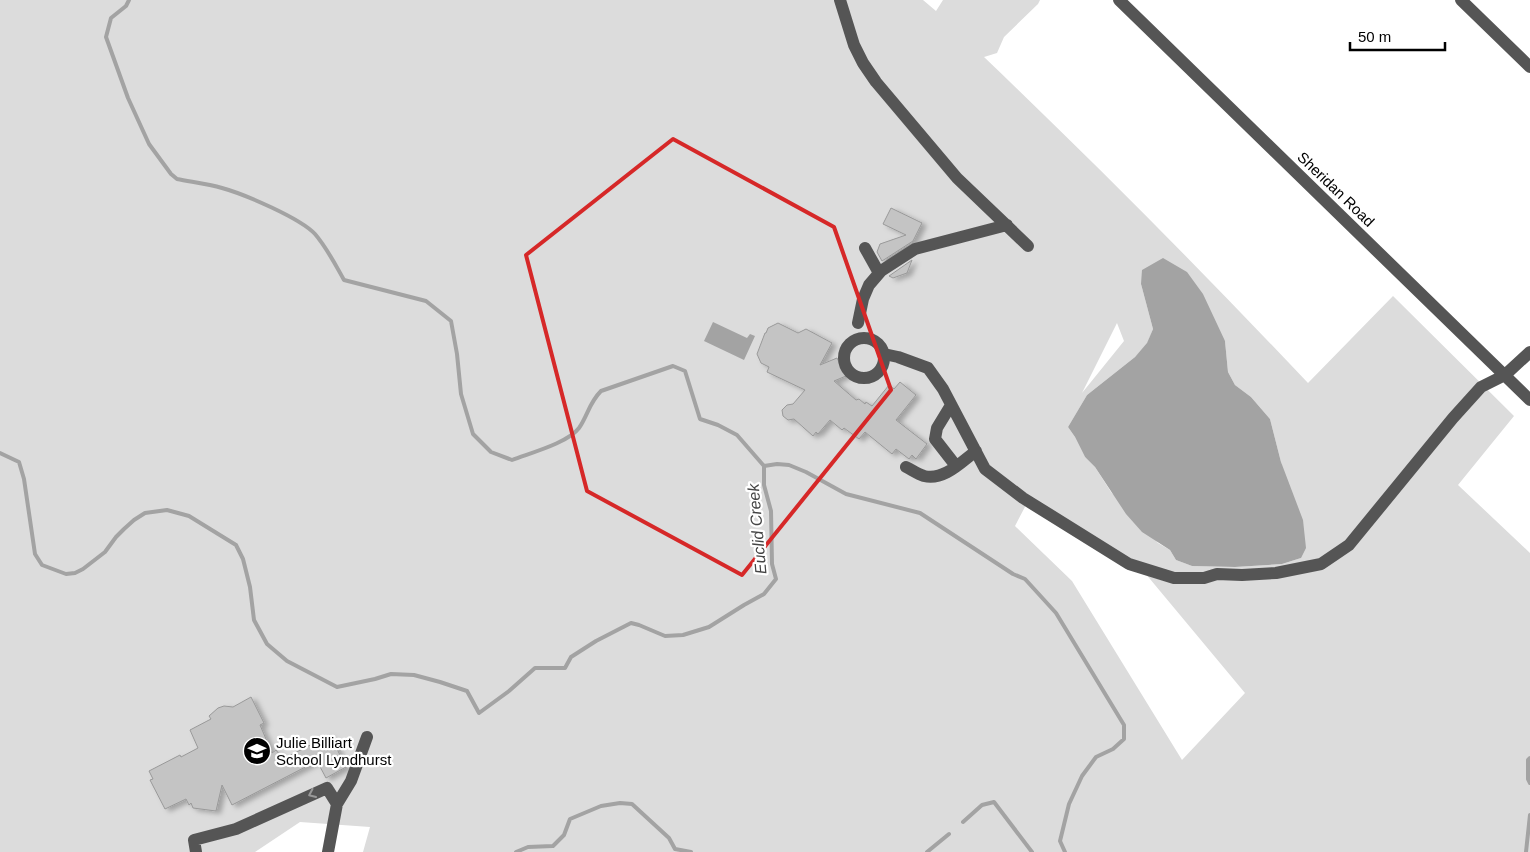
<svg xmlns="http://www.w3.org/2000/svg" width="1530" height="852" font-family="Arial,sans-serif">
<defs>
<filter id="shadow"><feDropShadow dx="4.5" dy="2.5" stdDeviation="2.5" flood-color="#0004"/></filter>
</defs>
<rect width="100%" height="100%" fill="#fff"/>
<!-- green -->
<path fill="#dcdcdc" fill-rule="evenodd" d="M 0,0 L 923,0 L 936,11 L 943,0 L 1040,0 L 1038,4 L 1004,37 L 997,53 L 984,57 C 1095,163 1203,272 1308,383 L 1393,296 L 1514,416 L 1458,485 L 1530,553 L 1530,852 L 363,852 L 370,827 L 300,822 L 255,852 L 0,852 ZM 1141,284 L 1225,341 L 1228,372 L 1235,385 L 1251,397 L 1270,419 L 1281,462 L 1301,558 L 1282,564 L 1235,567 L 1192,566 L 1176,560 L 1170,550 L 1158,543 L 1111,492 L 1095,467 L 1085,457 L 1075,437 L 1068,427 L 1087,395 L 1135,357 L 1147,344 L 1153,329 ZM 1117,323 L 1124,341 L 1082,393 ZM 1028,501 L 1140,567 L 1245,693 L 1182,760 L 1072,581 L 1015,526 Z"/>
<!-- water -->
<path fill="#a3a3a3" d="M 1163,258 L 1187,272 L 1203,294 L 1225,341 L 1228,372 L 1235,385 L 1251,397 L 1270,419 L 1281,462 L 1303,520 L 1306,548 L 1301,558 L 1282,564 L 1235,567 L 1192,566 L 1176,560 L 1170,550 L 1142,532 L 1126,514 L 1095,467 L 1085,457 L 1075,437 L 1068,427 L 1087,395 L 1135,357 L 1147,343 L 1153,329 L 1141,284 L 1142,270 Z
M 713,322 L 747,338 L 750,334 L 755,336 L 744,360 L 704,341 Z"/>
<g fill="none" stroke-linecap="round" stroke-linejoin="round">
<!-- stream -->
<path stroke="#a3a3a3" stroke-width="4" d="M 129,0 L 126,6 L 111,18 L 106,37 L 128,98 L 149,144 L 171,174 L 177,179 C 192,182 208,184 222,188 C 244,194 300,218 315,234 C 327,248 335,264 344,280 L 426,301 L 451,321 L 457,354 L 461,394 L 473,434 L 491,452 L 512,460 C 530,453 568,443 579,428 C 588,415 589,403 601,391 L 673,366 L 685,371 L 700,419 L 718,425 L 737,435 L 764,466
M 0,453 L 19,462 L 24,479 L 35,554 L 42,565 L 66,574 L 75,573 L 83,569 L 105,552 L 116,537 L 124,529 L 134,520 L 145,513 L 167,510 L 189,516 L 236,545 L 243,559 L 250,587 L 254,620 L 267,644 L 287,661 L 337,687 L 375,679 L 391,674 L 414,675 L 440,682 L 467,691 L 479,713 L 509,691 L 535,668 L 565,668 L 571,657 L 596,641 L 631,623 L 639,625 L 665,636 L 683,635 L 709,627 L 744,605 L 764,594 L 776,579 L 772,564 L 771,511 L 764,485 L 764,466 L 777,464 L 789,465 L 806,472 L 846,494 L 920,513 L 1013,574 L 1025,579 L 1056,613 L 1124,725 L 1124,739 L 1113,749 L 1096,757 L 1082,776 L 1069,804 L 1060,841 L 1065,852
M 1530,758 L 1528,760 L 1528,779 L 1530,783
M 963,822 L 982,805 L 994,802 L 1032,852
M 516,852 L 528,847 L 553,846 L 564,835 L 570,819 L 601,806 L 620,803 L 632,804 L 669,838 L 675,849 L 691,852
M 927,852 L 949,834
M 1526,852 L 1530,815"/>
</g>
<!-- building -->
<path fill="#c4c4c4" stroke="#999" filter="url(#shadow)" d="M 891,208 L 922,223 L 913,241 L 882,261 L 877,252 L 880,244 L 906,235 L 883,224 Z
M 912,260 L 907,273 L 893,278 L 889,276 Z
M 778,323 L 798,333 L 806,329 L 832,343 L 820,365 L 837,358 L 846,376 L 834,381 L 856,400 L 859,399 L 865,404 L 866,402 L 872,406 L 889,385 L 894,389 L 900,382 L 916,395 L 896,420 L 927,444 L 916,459 L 912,455 L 909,459 L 896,449 L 892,454 L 865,432 L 859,439 L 844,428 L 842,430 L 830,420 L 818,434 L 816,432 L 813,436 L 794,419 L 788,420 L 783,416 L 782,410 L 787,405 L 793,404 L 805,390 L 767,372 L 769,367 L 761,363 L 757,354 L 765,333 L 766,333 L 768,328 Z
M 251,697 L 264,723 L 260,725 L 272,753 L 276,750 L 283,759 L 330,735 L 346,767 L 326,778 L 317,761 L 232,805 L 222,785 L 216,811 L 193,808 L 191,803 L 189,805 L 186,799 L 165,809 L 150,780 L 153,779 L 149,771 L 180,755 L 181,757 L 198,748 L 190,730 L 211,719 L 209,716 L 218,708 L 224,706 L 233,707 Z"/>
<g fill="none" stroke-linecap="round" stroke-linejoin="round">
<!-- minor -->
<path stroke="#555" stroke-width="12" d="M 840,0 L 854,45 L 863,63 L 876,82 L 957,178 L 1028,246
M 1119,0 L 1530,400
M 1461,0 L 1530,67
M 865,248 L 879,273
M 858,323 L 863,299 L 869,285 L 881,271 L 915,249 L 1007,225
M844 358a20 20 0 1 1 40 0a20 20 0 1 1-40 0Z
M 884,354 L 898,357 L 928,368 L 943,389 L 985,469 L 1023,498 L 1129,564 L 1174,578 L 1204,578 L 1217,574 L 1242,575 L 1276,573 L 1321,564 L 1349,545 L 1453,418 L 1481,387 L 1505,375 L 1530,352
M 951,405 L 937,428 L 935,439 L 956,466
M 906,467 C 912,470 918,474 924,476 C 944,481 961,462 976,451
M 337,804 L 351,781 L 367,737
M 196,852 L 194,840 L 236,829 L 327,788 L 337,804 L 328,852"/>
</g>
<!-- one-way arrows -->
<defs><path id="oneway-chevron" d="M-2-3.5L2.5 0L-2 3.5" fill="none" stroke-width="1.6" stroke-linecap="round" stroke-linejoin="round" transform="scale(1.25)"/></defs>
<use stroke="#999" href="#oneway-chevron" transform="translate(312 794) rotate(156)"/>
<!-- marked area -->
<path fill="none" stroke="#d62828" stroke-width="4" stroke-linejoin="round" d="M 673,139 L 834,227 L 891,390 L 742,575 L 587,491 L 526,255 Z"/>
<!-- icons -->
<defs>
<g id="school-disc" transform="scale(1.4375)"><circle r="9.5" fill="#000" stroke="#fff"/><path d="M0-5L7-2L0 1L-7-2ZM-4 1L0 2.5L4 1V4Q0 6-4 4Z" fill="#fff"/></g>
</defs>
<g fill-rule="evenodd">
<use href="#school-disc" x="257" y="751"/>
</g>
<g text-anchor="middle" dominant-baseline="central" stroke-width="4.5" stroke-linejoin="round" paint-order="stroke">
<!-- street labels -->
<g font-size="15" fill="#000" stroke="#fff">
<text transform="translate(1336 189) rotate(44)">Sheridan Road</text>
</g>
<!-- poi labels -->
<g font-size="15" fill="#000" stroke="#fff" text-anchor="start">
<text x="276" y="742">Julie Billiart<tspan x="276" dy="17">School Lyndhurst</tspan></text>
</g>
<!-- water labels -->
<g font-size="16" font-style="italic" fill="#444" stroke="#fff">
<text transform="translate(757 529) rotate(-95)">Euclid Creek</text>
</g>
</g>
<!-- scale -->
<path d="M1350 42v8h95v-8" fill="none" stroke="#000000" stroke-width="2.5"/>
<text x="1358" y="42" font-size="15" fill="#000000" stroke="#ffffff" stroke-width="4" paint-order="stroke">50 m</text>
</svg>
